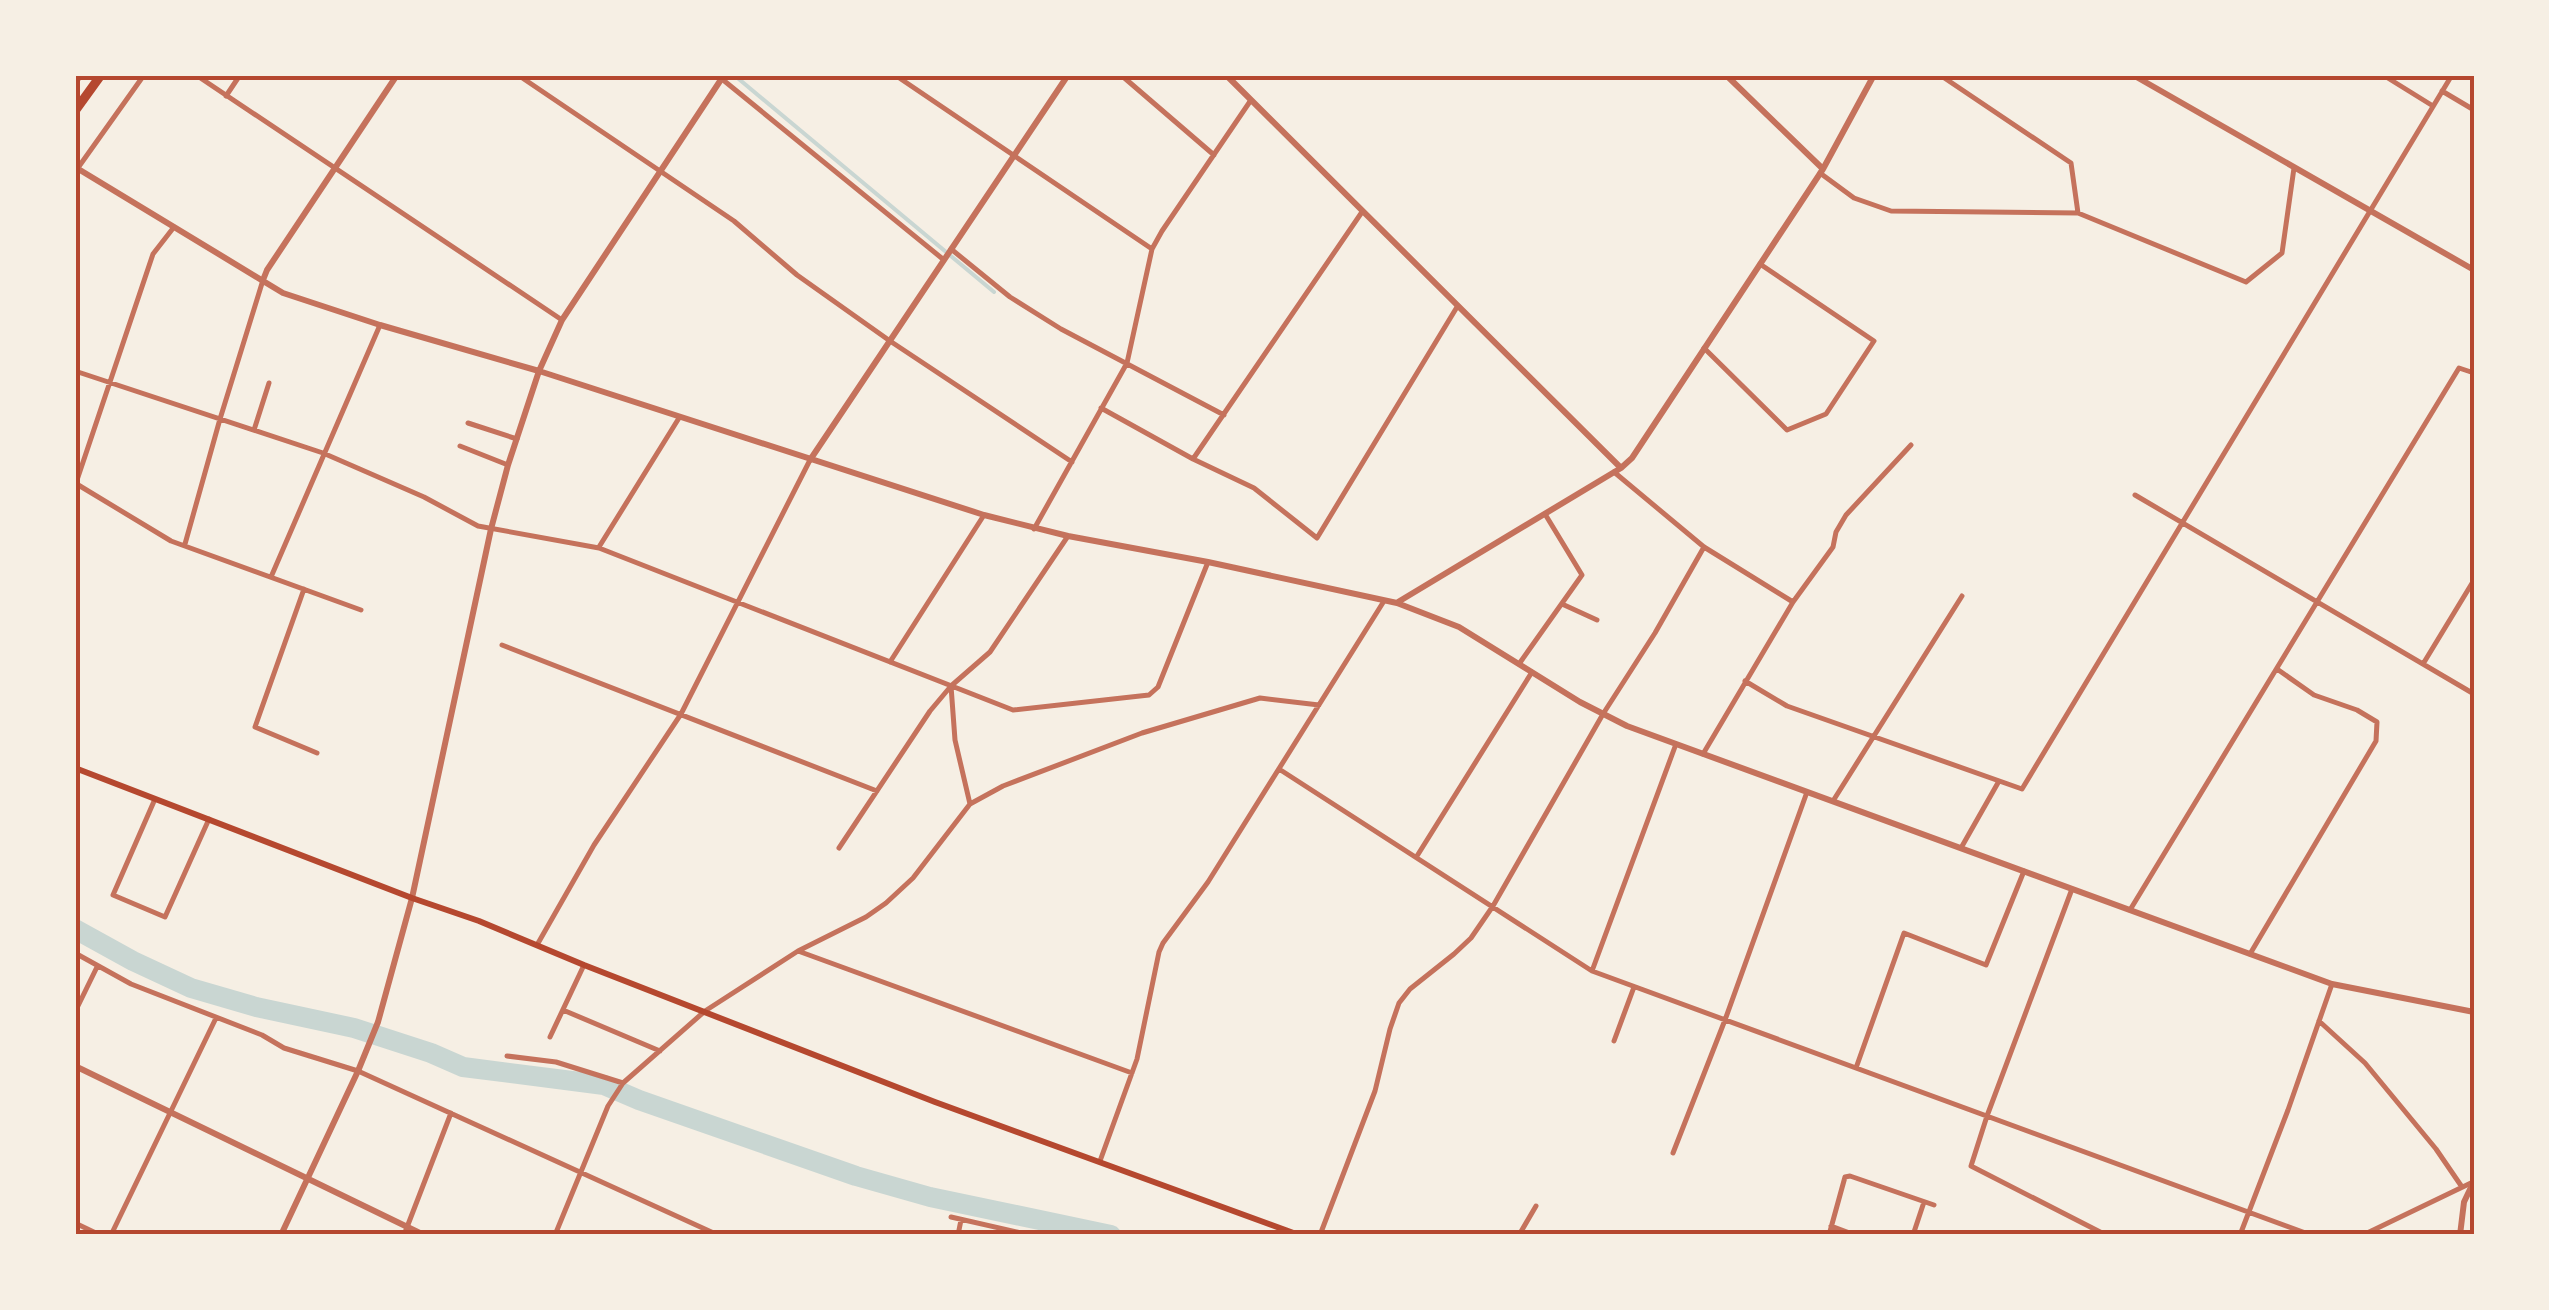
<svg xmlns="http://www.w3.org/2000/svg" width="2549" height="1310" font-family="'Sofia Sans Condensed',sans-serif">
<rect width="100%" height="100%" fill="#f6efe4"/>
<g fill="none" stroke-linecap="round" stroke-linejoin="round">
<!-- stream -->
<path stroke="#c9d6d2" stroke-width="4" d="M 734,75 L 994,292"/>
<!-- river -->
<path stroke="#c9d6d2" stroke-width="20" d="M 75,929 L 133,961 L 191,988 L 256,1007 L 354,1028 L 431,1053 L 463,1067 L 604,1085 L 639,1100 L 856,1176 L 930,1197 L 1111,1235"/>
<!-- minor -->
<path stroke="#c5725c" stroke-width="5" d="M 196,75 L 562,320
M 518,75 L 734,221 L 797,275 L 890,341 L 1072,462
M 717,75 L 944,260
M 895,75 L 1152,249
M 1121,75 L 1214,155
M 1940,75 L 2071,163 L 2078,213
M 2383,75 L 2433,106
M 2442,91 L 2474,110
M 226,96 L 240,75
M 75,172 L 144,75
M 1820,173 L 1854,198 L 1891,211 L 2078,213 L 2246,282 L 2282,253 L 2294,168
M 951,249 L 1010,297 L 1061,329 L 1224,415
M 1704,348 L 1787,430 L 1826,414 L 1874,341 L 1760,264
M 75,371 L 323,453 L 424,497 L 478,526 L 599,548 L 1013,710 L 1149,695 L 1158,687 L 1208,562
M 1101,408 L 1193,459 L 1362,212
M 468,423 L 517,439
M 254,430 L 269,383
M 460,446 L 508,465
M 1193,459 L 1254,488 L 1317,538 L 1457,307
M 1614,472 L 1704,547 L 1793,602
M 75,483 L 171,541 L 361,610
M 76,483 L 153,254 L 174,227
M 2135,495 L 2474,694
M 1034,529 L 1127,363 L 1152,249 L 1162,231 L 1251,100
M 185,544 L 220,419 L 263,280
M 599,547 L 679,418
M 271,577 L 380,325
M 304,589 L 255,727 L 317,753
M 1562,604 L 1597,620
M 502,645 L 877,791
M 890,662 L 984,515
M 1519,664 L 1582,575 L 1545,514
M 2423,664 L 2474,580
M 1745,681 L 1787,706 L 2022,789 L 2452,75
M 951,686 L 955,740 L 970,804
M 1703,754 L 1793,602 L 1833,547 L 1836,532 L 1846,515 L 1911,445
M 1279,769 L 1592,971 L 2311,1235
M 155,799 L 113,895 L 165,917 L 209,819
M 1833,801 L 1962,596
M 839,848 L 930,711 L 951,686 L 990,652 L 1068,536
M 1961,848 L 1999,781
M 1417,856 L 1532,672
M 2072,889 L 1987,1116 L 1971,1166 L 2106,1235
M 2130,910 L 2459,368 L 2474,373
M 537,945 L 594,845 L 681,714 L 810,460
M 798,951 L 1132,1073
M 75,953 L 131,984 L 262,1035 L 284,1048 L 358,1071 L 718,1235
M 2250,954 L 2376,741 L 2377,722 L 2357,710 L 2314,695 L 2277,669
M 1592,971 L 1676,744
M 563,1010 L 660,1051
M 75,1012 L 97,967
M 2319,1021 L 2365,1063 L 2436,1149 L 2462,1187
M 550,1037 L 584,965
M 1614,1041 L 1634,987
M 507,1056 L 556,1062 L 623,1083
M 1856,1068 L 1904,933 L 1986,965 L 2024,871
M 1673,1153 L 1725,1020 L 1807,792
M 1100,1161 L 1137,1059 L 1159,952 L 1163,943 L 1208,882 L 1384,601
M 951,1217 L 1030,1235
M 75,1223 L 100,1235
M 1831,1226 L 1855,1235
M 111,1235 L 216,1018
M 404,1235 L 451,1113
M 555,1235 L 608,1106 L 623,1083 L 705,1011 L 798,951 L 866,917 L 886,903 L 913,878 L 970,804 L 1003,786 L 1142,733 L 1260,698 L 1319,705
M 958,1235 L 961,1220
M 1320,1235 L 1375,1091 L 1390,1029 L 1399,1003 L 1410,989 L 1454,954 L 1471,938 L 1493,906 L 1603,714 L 1655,633 L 1704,547
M 1519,1235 L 1536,1206
M 1829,1235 L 1845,1177 L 1850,1176 L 1934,1205
M 1913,1235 L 1924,1202
M 2240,1235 L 2288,1110 L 2332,984
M 2363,1235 L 2473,1182"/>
<!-- tertiary -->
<path stroke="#c5725c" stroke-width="6" d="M 1226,75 L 1621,468
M 1726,75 L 1823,169
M 2133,75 L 2474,270
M 75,167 L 283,293 L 380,325 L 539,371 L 984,515 L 1068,536 L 1208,562 L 1397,603 L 1459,627 L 1580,702 L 1627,726 L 2332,984 L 2474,1012
M 263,280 L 267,270 L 397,75
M 810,460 L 1068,75
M 1398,602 L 1621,468 L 1632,458 L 1823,169 L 1874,75
M 75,1066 L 424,1235
M 281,1235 L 358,1071 L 378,1022 L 412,898 L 491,529 L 508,465 L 539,371 L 562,320 L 724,75
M 2460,1235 L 2464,1202 L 2474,1181"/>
<!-- secondary -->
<path stroke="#b5482f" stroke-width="6" d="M 75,768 L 412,898 L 479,921 L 584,965 L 935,1102 L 1299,1235"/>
<!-- motorway -->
<path stroke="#b5482f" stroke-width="9" d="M 75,80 L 79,75
M 75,111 L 101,75"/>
</g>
<!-- border -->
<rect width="2549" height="1310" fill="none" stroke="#f6efe4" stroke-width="155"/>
<rect x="78" y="78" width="2394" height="1154" fill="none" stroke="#b5482f" stroke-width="4"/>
</svg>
